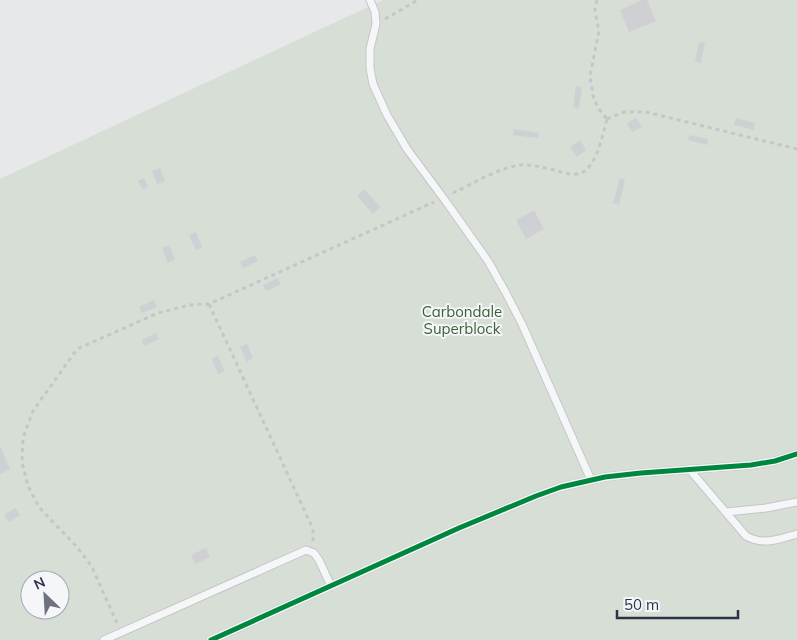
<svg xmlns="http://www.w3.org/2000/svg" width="797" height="640" font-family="Mulish,sans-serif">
<rect width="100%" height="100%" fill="#e6e8ea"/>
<!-- green -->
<path fill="#d6ded6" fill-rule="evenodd" d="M 383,0 L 797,0 L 797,640 L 0,640 L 0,179 ZM 30,580 L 60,580 L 60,610 L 30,610 Z"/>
<!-- building -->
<path fill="#ced0d3" d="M 642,0 L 647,0 L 656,21 L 629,32 L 620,10 Z
M 699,42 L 705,43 L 701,63 L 695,62 Z
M 576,86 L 582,87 L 579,108 L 573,107 Z
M 636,118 L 642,127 L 632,132 L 627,123 Z
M 736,118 L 755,123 L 754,130 L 734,125 Z
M 514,129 L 539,133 L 538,138 L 513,135 Z
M 689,135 L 708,139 L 707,145 L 688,140 Z
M 580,140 L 586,150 L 577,157 L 570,147 Z
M 160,168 L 165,181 L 157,184 L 152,171 Z
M 144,178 L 148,186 L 143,189 L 138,181 Z
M 620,178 L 625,180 L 619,205 L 613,203 Z
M 364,189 L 380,207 L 373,214 L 357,196 Z
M 534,210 L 544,229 L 526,239 L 516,220 Z
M 196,232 L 202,247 L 196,250 L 189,235 Z
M 169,245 L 175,259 L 168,263 L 162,248 Z
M 255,255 L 258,261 L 243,268 L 240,262 Z
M 278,278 L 281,284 L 266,291 L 263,285 Z
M 154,300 L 157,307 L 142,313 L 139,307 Z
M 156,333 L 159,339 L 144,346 L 142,340 Z
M 247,344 L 253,358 L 247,362 L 240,347 Z
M 218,356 L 225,371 L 218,374 L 212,359 Z
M 0,446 L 10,469 L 0,474 Z
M 15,508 L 20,515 L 9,522 L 4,515 Z
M 206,548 L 210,557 L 195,564 L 191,555 Z"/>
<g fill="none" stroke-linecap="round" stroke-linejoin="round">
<!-- service casing -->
<g stroke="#c4c6c8" stroke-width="9">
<path id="service" d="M 370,0 L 375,12 L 376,24 L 370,49 L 370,68 L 373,84 L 387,115 L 407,149 L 447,203 L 488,261 L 506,293 L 522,324 L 591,480
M 689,469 L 746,536 C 764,546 779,539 797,534
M 726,512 L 766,508 L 797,502
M 104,640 L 306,550 L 314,553 L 319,560 L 331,586
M 211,640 L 459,528 L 536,496 L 561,487 L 605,477 L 641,473 L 751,465 L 775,461 L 797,454"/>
</g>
<!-- path -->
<path stroke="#c5c6ca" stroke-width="3" stroke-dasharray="4 4" stroke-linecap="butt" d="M 597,0 L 595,10 L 599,31 L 590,76 L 593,96 L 598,108 L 607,119
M 385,19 L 418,0
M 607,119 L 624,112 L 646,112 L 797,149
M 453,193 C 472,184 500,167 521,165 C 532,164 543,168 555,170 C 563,173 573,176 581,173 C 597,167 603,133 607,119
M 209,304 L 313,529 L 313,541
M 117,623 L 92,567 L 77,547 L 50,519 L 39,507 L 28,486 L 22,462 L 23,438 L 33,411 L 77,349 L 158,313 L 189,305 L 209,304 L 434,202"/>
<!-- service -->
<use href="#service" stroke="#f5f6f7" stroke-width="7"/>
<!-- cycleway casing -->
<g stroke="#f4f6f9" stroke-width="8">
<path id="cycleway" d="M 211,640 L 459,528 L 536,496 L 561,487 L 605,477 L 641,473 L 751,465 L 775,461 L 797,454"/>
</g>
<!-- cycleway -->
<use href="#cycleway" stroke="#00873e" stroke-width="5"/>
</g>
<g text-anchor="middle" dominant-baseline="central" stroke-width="4" stroke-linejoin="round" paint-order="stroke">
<!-- park labels -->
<g font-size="15" fill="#3f6138" stroke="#f4f6f9">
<text x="462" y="311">Carbondale<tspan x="462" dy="17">Superblock</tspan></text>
</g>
</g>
<!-- north arrow -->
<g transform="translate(45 595) rotate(335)"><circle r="24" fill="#f4f6f9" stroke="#a4a8b1"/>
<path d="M0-4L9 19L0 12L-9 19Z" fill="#6c737f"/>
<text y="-8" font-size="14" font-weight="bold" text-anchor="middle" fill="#2b3445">N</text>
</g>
<!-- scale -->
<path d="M617 610v8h121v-8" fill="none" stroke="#2b3445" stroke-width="2.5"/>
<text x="624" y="610" font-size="15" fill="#2b3445" stroke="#f4f6f9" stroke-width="4" paint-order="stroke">50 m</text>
</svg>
